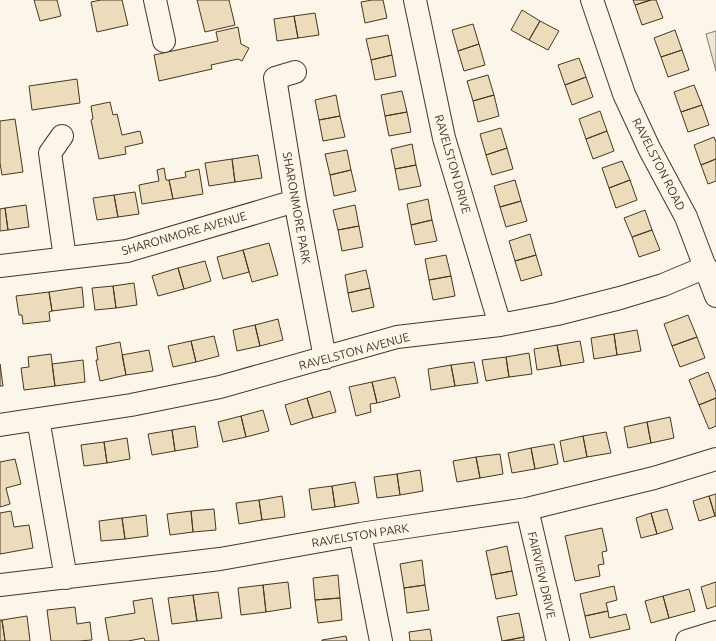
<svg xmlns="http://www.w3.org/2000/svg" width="716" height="641" font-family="Ubuntu,sans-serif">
<rect width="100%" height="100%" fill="#fbf6e9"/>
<!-- green -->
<path fill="#ede6d9" stroke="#887966" d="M 716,31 L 716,71 L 706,34 Z"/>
<!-- building -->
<path fill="#ecdcbc" stroke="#4a3520" d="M 34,0 L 57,0 L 61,16 L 40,21 Z
M 101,0 L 122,0 L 128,25 L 97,32 L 91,2 Z
M 197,0 L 229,0 L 235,25 L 205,32 Z
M 372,0 L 383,0 L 387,18 L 365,23 L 361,2 Z
M 633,0 L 651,0 L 635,5 Z
M 651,0 L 656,0 L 663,18 L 642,25 L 635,5 Z
M 522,10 L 540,21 L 529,40 L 511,30 Z
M 315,13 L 319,35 L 298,38 L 294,16 Z
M 294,16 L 298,38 L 277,41 L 274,19 Z
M 540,21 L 559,31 L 548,50 L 529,40 Z
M 473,24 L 479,44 L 458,51 L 452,30 Z
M 238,27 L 241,44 L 249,48 L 242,61 L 238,59 L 211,65 L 212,69 L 159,81 L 154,55 L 218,41 L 216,32 Z
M 675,30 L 682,50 L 661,57 L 654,38 Z
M 388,35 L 392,55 L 371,60 L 366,39 Z
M 479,44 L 485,65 L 464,71 L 458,51 Z
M 682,50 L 689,70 L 668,77 L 661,57 Z
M 392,55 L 396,76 L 375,80 L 371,60 Z
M 579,58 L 586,77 L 565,85 L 558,65 Z
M 488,75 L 494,95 L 473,101 L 467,81 Z
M 586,77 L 593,97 L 572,105 L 565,85 Z
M 77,79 L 80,103 L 32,110 L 29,86 Z
M 694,85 L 702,105 L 681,112 L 674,92 Z
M 402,91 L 407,112 L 385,116 L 381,95 Z
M 336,95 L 340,116 L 319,120 L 315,100 Z
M 494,95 L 499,116 L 478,122 L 473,101 Z
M 110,102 L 113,115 L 117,114 L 122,135 L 140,131 L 143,143 L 125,147 L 126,154 L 99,159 L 91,120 L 93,119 L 91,106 Z
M 702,105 L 709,125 L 688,132 L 681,112 Z
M 600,111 L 607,131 L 586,139 L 579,119 Z
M 407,112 L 411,132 L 389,136 L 385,116 Z
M 340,116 L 345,137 L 323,141 L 319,120 Z
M 15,119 L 23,172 L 2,175 L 0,163 L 0,121 Z
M 501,128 L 507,148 L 486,155 L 480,134 Z
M 607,131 L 614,151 L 593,159 L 586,139 Z
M 714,137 L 716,142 L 716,159 L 701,165 L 694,145 Z
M 412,144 L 416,165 L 395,169 L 391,149 Z
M 507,148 L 513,169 L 492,175 L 486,155 Z
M 347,150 L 351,170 L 330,175 L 325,154 Z
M 258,155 L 262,178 L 235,182 L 232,159 Z
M 232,159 L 235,182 L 209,186 L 205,163 Z
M 716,159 L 716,181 L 708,184 L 701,165 Z
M 622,161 L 630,180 L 609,188 L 602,168 Z
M 416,165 L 421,186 L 399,190 L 395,169 Z
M 164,168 L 166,180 L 169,180 L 173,199 L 142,204 L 139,185 L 159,181 L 157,170 Z
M 199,169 L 203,194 L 173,199 L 169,180 L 186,177 L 185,172 Z
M 351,170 L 356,191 L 334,196 L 330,175 Z
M 515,180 L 521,201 L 500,207 L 494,186 Z
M 630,180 L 637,200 L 616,208 L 609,188 Z
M 135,192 L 139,214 L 118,217 L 114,195 Z
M 114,195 L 118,217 L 97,220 L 93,198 Z
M 428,199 L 432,220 L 411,225 L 407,204 Z
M 521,201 L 527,221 L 506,227 L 500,207 Z
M 26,205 L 29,227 L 8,230 L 5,208 Z
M 355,205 L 359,226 L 338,230 L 333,210 Z
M 5,208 L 8,230 L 0,231 L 0,209 Z
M 645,210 L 652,230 L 632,237 L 624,218 Z
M 432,220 L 437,241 L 415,245 L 411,225 Z
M 359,226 L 363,247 L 342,251 L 338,230 Z
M 652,230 L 660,250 L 639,257 L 632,237 Z
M 530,234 L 536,255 L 515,261 L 509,241 Z
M 269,243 L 278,275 L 252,282 L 243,250 Z
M 243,250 L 249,272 L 223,279 L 217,257 Z
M 446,255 L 451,276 L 429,280 L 425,259 Z
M 536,255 L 542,275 L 521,281 L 515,261 Z
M 205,261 L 211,281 L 184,289 L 178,268 Z
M 178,268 L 184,289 L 158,296 L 152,276 Z
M 366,270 L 370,288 L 348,293 L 345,275 Z
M 451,276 L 455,296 L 433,300 L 429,280 Z
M 134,283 L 137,305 L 116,308 L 113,286 Z
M 113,286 L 116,308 L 95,310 L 92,288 Z
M 82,287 L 84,307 L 52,311 L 49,292 Z
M 370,288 L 374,307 L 352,312 L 348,293 Z
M 49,292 L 52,311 L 49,312 L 50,321 L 23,324 L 22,315 L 19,315 L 16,296 Z
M 688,315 L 697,337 L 672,346 L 664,324 Z
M 278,319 L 283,340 L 260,346 L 255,325 Z
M 255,325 L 260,346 L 237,351 L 233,330 Z
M 637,330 L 641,351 L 617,355 L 614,334 Z
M 614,334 L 617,355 L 594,359 L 591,338 Z
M 214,336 L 219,356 L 196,362 L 191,341 Z
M 697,337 L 705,358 L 680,367 L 672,346 Z
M 191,341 L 196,362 L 173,367 L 168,346 Z
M 580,341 L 584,362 L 561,366 L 557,345 Z
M 120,342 L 126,375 L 100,381 L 96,360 L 98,360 L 96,347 Z
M 557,345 L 561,366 L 537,370 L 534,349 Z
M 149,350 L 153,371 L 126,375 L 122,355 Z
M 529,353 L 532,374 L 509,377 L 506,357 Z
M 51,354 L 55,386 L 24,390 L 21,368 L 29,367 L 28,357 Z
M 506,357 L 509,377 L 486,381 L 482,360 Z
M 83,360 L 85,382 L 55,386 L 52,364 Z
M 474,362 L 478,383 L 455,386 L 451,365 Z
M 0,364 L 3,386 L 0,386 Z
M 451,365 L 455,386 L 431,390 L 428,369 Z
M 708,372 L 716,392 L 716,398 L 699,405 L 689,380 Z
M 395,377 L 400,397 L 377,403 L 372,382 Z
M 372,382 L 377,403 L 370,404 L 371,412 L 356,416 L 349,387 Z
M 330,391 L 336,412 L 313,418 L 307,398 Z
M 307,398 L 313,418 L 291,425 L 285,405 Z
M 716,398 L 716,426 L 709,429 L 699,405 Z
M 263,410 L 269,431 L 246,437 L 241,416 Z
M 241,416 L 246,437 L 223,442 L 218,422 Z
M 670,417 L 674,438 L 651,443 L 647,422 Z
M 647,422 L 651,443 L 628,448 L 624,427 Z
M 195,426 L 198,447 L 175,451 L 172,430 Z
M 172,430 L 175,451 L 152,455 L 148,434 Z
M 606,432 L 611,453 L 587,457 L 583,436 Z
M 583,436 L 587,457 L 564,462 L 560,441 Z
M 127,438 L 130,459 L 107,463 L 104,442 Z
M 104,442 L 107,463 L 84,466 L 81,445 Z
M 554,444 L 558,464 L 535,469 L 531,448 Z
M 531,448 L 535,469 L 512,473 L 508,453 Z
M 500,454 L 503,474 L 480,478 L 476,457 Z
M 476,457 L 480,478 L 457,482 L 453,461 Z
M 15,459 L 21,484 L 6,488 L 10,504 L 0,507 L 0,462 Z
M 420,470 L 423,491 L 400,495 L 397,474 Z
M 397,474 L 400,495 L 377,498 L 374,477 Z
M 355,482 L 359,503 L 335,507 L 332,486 Z
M 332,486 L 335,507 L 312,510 L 309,489 Z
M 716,494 L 716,516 L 715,516 L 709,496 Z
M 282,496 L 285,517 L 262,520 L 259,500 Z
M 709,496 L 715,516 L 699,521 L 693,501 Z
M 259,500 L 262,520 L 239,524 L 236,503 Z
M 214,509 L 216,530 L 193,532 L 191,511 Z
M 667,509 L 673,529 L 657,534 L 651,513 Z
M 11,511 L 14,527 L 29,525 L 33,548 L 0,554 L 0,513 Z
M 191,511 L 193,532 L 170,535 L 167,514 Z
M 651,513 L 657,534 L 641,538 L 636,518 Z
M 146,515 L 148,536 L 125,539 L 122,518 Z
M 122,518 L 125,539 L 101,541 L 99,521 Z
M 602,528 L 607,551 L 602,552 L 604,564 L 598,565 L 600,576 L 575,581 L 565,536 Z
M 507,546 L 512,571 L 491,575 L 486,551 Z
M 422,560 L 425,585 L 404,588 L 400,564 Z
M 512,571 L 517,595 L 496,599 L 491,575 Z
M 338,575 L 340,598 L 315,600 L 313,578 Z
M 288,582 L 291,608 L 266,612 L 263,585 Z
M 716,582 L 716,606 L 707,609 L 701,587 Z
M 263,585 L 266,612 L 241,615 L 238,588 Z
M 425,585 L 429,610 L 407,613 L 404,588 Z
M 614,586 L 617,600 L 606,603 L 608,611 L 585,616 L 580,594 Z
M 689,589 L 695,611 L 669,618 L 663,596 Z
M 218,592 L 222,618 L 197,621 L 193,595 Z
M 193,595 L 197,621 L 172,624 L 168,598 Z
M 663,596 L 669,618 L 651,623 L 645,601 Z
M 152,598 L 159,641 L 145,641 L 144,638 L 128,641 L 109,641 L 105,618 L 135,613 L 133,601 Z
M 340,598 L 342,620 L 318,623 L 315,600 Z
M 75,607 L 77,624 L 90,622 L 92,640 L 79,641 L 51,641 L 47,610 Z
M 608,611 L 609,618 L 626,614 L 630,629 L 590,638 L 585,616 Z
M 519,613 L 524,637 L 502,641 L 497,617 Z
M 27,616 L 30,641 L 5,641 L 2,620 Z
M 0,620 L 2,620 L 5,641 L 0,641 Z
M 430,629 L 432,641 L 410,641 L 409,632 Z
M 346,636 L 347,641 L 322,641 L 322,640 Z
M 524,637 L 524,641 L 505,641 Z"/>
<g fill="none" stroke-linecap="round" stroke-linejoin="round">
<!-- minor casing -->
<g stroke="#4a3520" stroke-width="24">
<path id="minor" d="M 155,0 L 164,41
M 415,0 L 444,138 L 500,325
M 592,0 L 624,94 L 649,148 L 686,217 L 716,296
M 295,72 L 275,78 L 295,201 L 325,358
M 62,136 L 50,153 L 65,258
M 0,266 L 127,251 L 295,201
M 38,419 L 66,578
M 0,425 L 131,405 L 220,387 L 397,337 L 500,325 L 557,314 L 620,298 L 663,285 L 706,267
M 527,509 L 558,641
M 360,534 L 381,641
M 0,585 L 220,559 L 360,534 L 527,509 L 654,478 L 716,459
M 687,641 L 716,632"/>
</g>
<!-- minor -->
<use href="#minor" stroke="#fbf6e9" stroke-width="22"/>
</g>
<g text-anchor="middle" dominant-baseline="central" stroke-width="3" stroke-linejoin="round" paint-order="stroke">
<!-- street labels -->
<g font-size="12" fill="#4a3520" stroke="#fbf6e9">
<text transform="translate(453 164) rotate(74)">RAVELSTON DRIVE</text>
<text transform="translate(659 164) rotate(63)">RAVELSTON ROAD</text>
<text transform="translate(297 208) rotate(80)">SHARONMORE PARK</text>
<text transform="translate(184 233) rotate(-16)">SHARONMORE AVENUE</text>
<text transform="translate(354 351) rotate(-15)">RAVELSTON AVENUE</text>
<text transform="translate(360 535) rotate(-9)">RAVELSTON PARK</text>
<text transform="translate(542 575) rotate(77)">FAIRVIEW DRIVE</text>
</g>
</g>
</svg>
